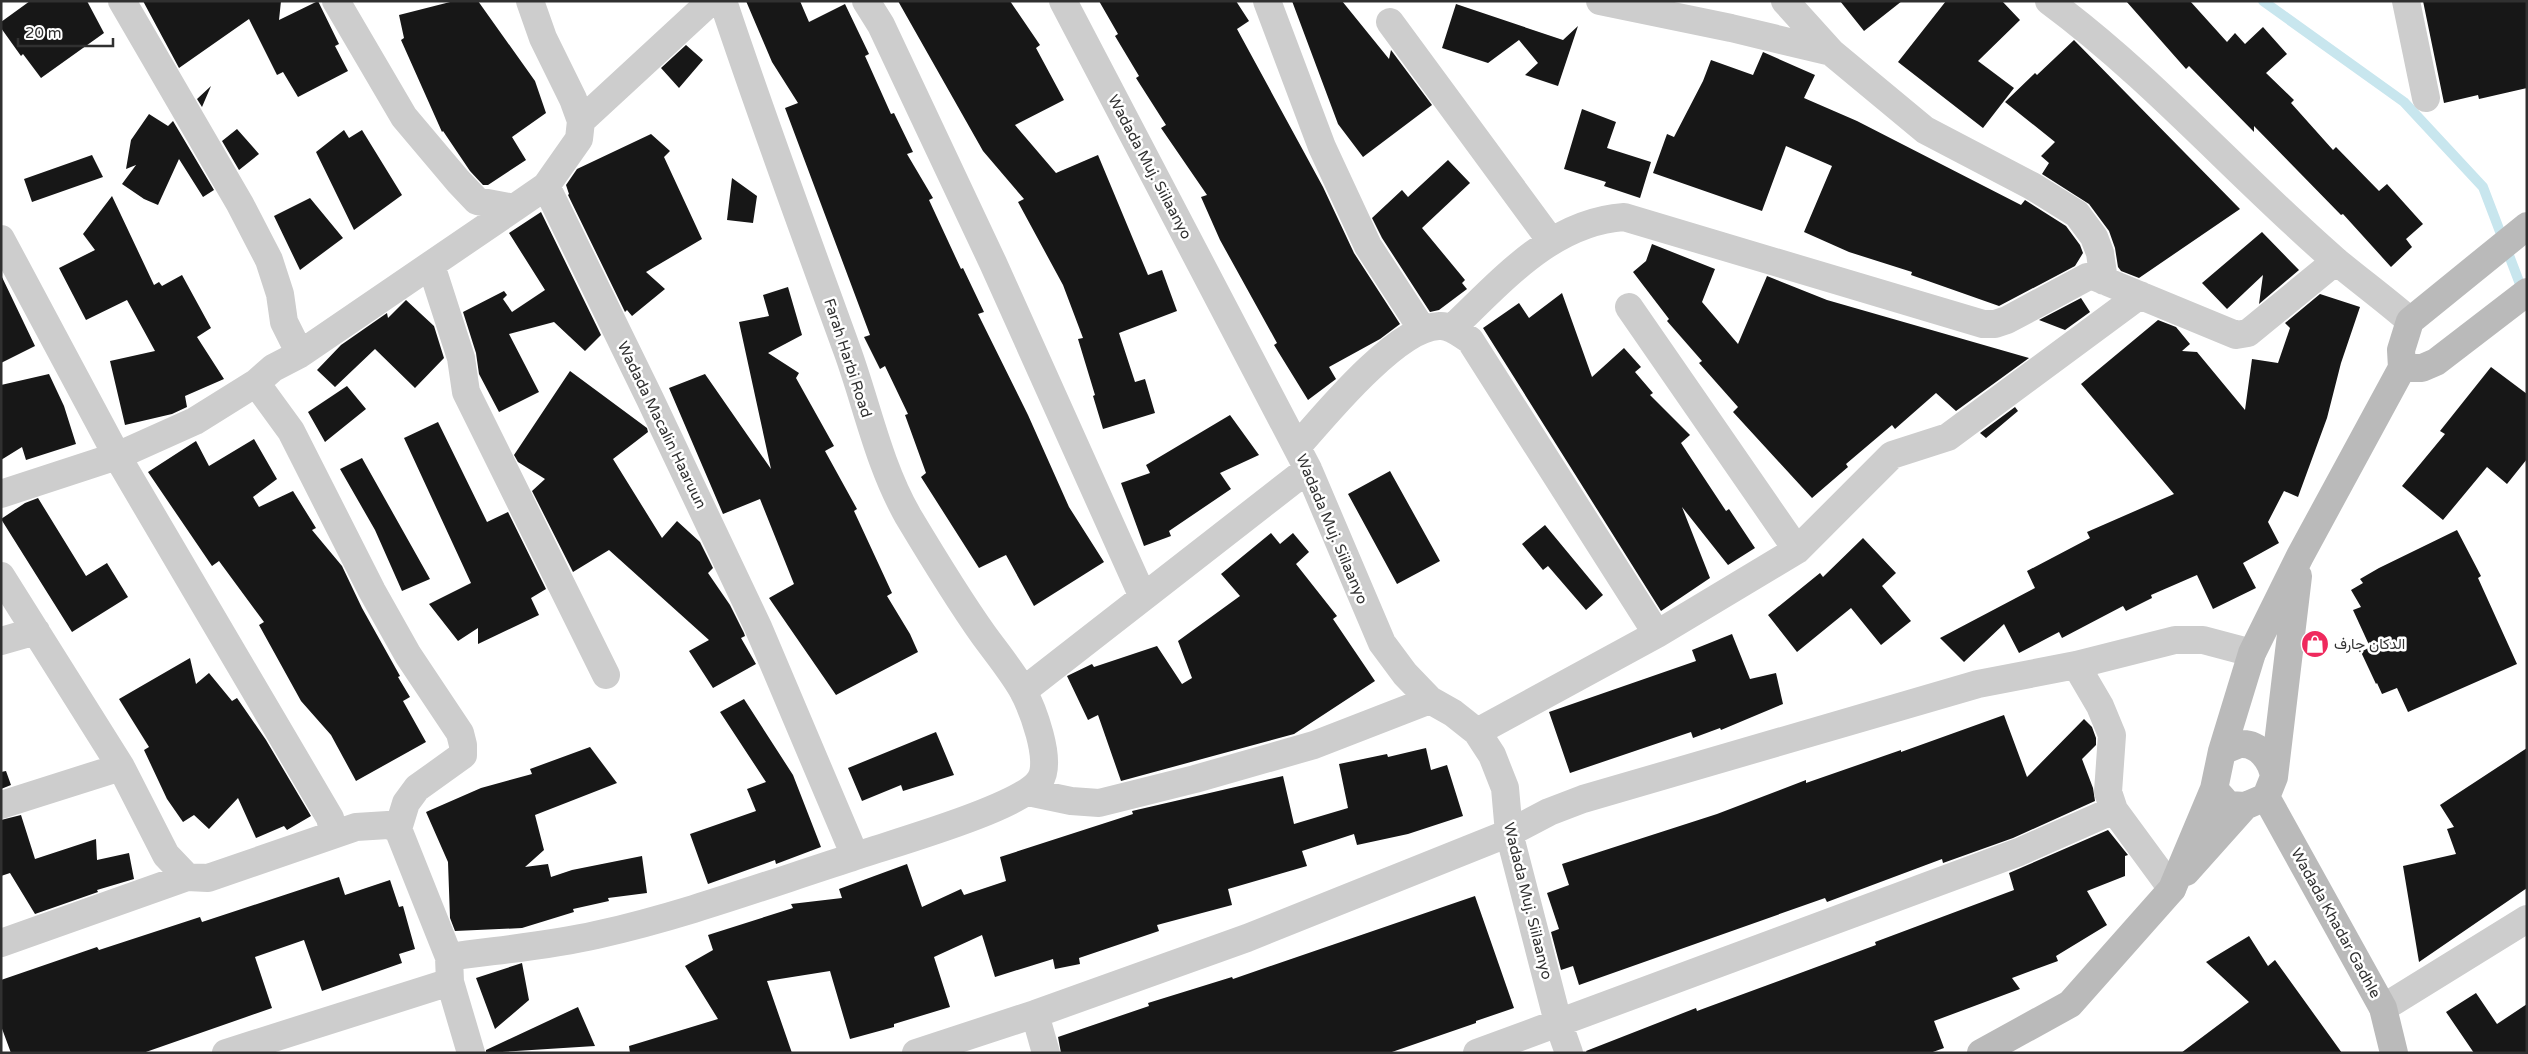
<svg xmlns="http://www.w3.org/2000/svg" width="2528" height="1054" font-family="'Varela Round',Vazirmatn,sans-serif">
<rect width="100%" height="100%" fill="#fff"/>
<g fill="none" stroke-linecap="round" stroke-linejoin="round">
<!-- stream -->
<path stroke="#c8e6ee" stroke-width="10" d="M 2263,1 L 2404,102 L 2483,187 L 2523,292"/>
</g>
<!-- building -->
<path fill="#171717" d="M 30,1 L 87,1 L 104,33 L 41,78 L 23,54 L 21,56 L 1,28 L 1,22 Z
M 143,1 L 281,1 L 279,20 L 318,1 L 339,44 L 335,46 L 348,71 L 298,97 L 283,72 L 277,75 L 249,19 L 179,68 Z
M 454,1 L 478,1 L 535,81 L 546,113 L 512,137 L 526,160 L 488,185 L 483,185 L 470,171 L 443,131 L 442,132 L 401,40 L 404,38 L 399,15 Z
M 746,1 L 800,1 L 809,22 L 845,4 L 869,54 L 865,56 L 891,114 L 894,113 L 913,152 L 907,154 L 933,198 L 929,200 L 961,269 L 963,268 L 984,312 L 978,314 L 1028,415 L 1069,507 L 1104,562 L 1034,606 L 1006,555 L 979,568 L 921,477 L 926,473 L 905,415 L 908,414 L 885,366 L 880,369 L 864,337 L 870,335 L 785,108 L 798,103 L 772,62 Z
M 898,1 L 1010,1 L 1040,45 L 1036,48 L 1064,100 L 1015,125 L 1056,173 L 1098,155 L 1148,275 L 1162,270 L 1177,311 L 1119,333 L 1135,382 L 1145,379 L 1155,413 L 1103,429 L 1093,396 L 1095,395 L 1078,339 L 1083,338 L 1063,285 L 1018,202 L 1024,199 L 983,151 Z
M 1099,1 L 1236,1 L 1249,21 L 1237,29 L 1323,187 L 1354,253 L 1400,324 L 1380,339 L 1329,367 L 1336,379 L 1308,400 L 1274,345 L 1277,343 L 1220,240 L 1201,197 L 1207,195 L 1161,128 L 1166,125 L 1136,78 L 1139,76 L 1115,36 L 1118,34 Z
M 1292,1 L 1342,1 L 1389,59 L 1391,50 L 1432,105 L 1363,157 L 1338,124 Z
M 1840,1 L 1902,1 L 1864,31 Z
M 1946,1 L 2002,1 L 2020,20 L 1978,61 L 2014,88 L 1983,128 L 1898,62 Z
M 2126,1 L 2190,1 L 2227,42 L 2235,33 L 2245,44 L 2263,27 L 2287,54 L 2266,73 L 2294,100 L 2291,103 L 2333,150 L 2336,147 L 2379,191 L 2387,184 L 2423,224 L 2406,239 L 2412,247 L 2391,267 L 2343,214 L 2341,215 L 2254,126 L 2254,132 L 2189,66 L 2186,69 Z
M 2423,1 L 2527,1 L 2527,88 L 2479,99 L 2478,95 L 2444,103 Z
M 1456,4 L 1563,40 L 1578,26 L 1558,86 L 1525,75 L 1538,63 L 1519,40 L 1488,63 L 1442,48 Z
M 2074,40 L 2240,209 L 2139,278 L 2121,271 L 2118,267 L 2115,248 L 2109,231 L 2089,204 L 2042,174 L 2049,163 L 2041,156 L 2055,142 L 2005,102 L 2035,73 L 2037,75 Z
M 686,45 L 703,60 L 679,88 L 661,68 Z
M 1763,52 L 1815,75 L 1804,98 L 1857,121 L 2021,205 L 2025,200 L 2066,226 L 2080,245 L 2083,253 L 2075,266 L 1999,306 L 1911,275 L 1912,272 L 1849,252 L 1804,232 L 1832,166 L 1786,146 L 1762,211 L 1653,173 L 1667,134 L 1674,137 L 1703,81 L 1711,60 L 1753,75 Z
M 211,86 L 202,107 L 197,99 Z
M 1582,109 L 1616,122 L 1607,148 L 1651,162 L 1640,198 L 1604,186 L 1606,182 L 1564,169 Z
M 149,114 L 168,126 L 173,121 L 214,190 L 203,197 L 179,159 L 158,205 L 144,199 L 122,184 L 136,165 L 126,169 L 131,140 Z
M 237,129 L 259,154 L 239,170 L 222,141 Z
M 344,130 L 349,138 L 362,130 L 402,195 L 354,230 L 316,152 Z
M 651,134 L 670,151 L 664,157 L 702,239 L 646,272 L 665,289 L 632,316 L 627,310 L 625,312 L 568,195 L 569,194 L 566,185 L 577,169 Z
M 92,155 L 103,177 L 32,202 L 24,179 Z
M 1448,160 L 1470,183 L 1422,228 L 1465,280 L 1462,283 L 1467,289 L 1439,310 L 1430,312 L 1382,238 L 1372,218 L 1402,190 L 1408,197 Z
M 732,178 L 757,196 L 753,223 L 727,220 Z
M 112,196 L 154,285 L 159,282 L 162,286 L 182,275 L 211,328 L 197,337 L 224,379 L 185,396 L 187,407 L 172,414 L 125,425 L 110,361 L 155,351 L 127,300 L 86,320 L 59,268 L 95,250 L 83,234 Z
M 310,198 L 343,238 L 300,270 L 274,216 Z
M 541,212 L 601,335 L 585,351 L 554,322 L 509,334 L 539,392 L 499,412 L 479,374 L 476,353 L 463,312 L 504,291 L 507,295 L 503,299 L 512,312 L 545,290 L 509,233 Z
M 2262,232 L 2299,270 L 2259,304 L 2263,275 L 2227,309 L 2202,283 Z
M 1652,244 L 1715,269 L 1702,302 L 1738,344 L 1767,276 L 1827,300 L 2029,358 L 1956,411 L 1936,393 L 1895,429 L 1892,425 L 1846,464 L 1848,467 L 1812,498 L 1733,412 L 1738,407 L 1699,363 L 1702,361 L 1667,321 L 1669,319 L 1633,272 L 1646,261 Z
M 1,275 L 35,346 L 1,363 Z
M 788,287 L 802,335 L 768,353 L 799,373 L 796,378 L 834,446 L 825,451 L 857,509 L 854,511 L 892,593 L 887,596 L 910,634 L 918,652 L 836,695 L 769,598 L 794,584 L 760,499 L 723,514 L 669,388 L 705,374 L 771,469 L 739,322 L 769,316 L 763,295 Z
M 1562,293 L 1592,377 L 1624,348 L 1641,367 L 1635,372 L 1653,393 L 1650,395 L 1690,435 L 1681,443 L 1726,511 L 1729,509 L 1755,548 L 1728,565 L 1682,507 L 1710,578 L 1661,611 L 1483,328 L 1519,303 L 1529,318 Z
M 2320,294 L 2360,307 L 2341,363 L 2327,418 L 2298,497 L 2284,491 L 2268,522 L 2279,543 L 2243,563 L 2256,588 L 2213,609 L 2197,575 L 2151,595 L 2152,598 L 2126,611 L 2123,606 L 2062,638 L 2059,632 L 2019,653 L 2004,624 L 1964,662 L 1940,638 L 2035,588 L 2027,571 L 2090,538 L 2087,532 L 2174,494 L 2081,384 L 2158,320 L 2176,327 L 2190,344 L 2182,351 L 2197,352 L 2245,410 L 2252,359 L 2278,363 L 2290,328 L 2285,323 Z
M 2081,298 L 2090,312 L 2065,330 L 2039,320 Z
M 406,300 L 434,326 L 444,358 L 415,388 L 375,349 L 335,387 L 317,370 L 341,345 L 387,313 L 388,318 Z
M 2491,367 L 2527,394 L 2527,459 L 2507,484 L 2487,467 L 2443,520 L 2402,486 L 2445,434 L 2440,431 Z
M 570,371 L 647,428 L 648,432 L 613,459 L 662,538 L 677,521 L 700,542 L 713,568 L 708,573 L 730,605 L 744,633 L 745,636 L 741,638 L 756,664 L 713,688 L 689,651 L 709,640 L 609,550 L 573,572 L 532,491 L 545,479 L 518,462 L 514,455 Z
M 49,374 L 64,406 L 76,444 L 26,460 L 22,447 L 1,460 L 1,385 Z
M 347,386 L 366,409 L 325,442 L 308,412 Z
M 2015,407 L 2018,411 L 1986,438 L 1980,433 Z
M 1230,415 L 1259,455 L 1220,473 L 1231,489 L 1169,531 L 1171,536 L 1144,546 L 1121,483 L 1150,473 L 1146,465 Z
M 438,422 L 487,522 L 508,512 L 546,589 L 531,598 L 539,615 L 478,644 L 478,628 L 458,641 L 429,604 L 471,583 L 404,438 Z
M 254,439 L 277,479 L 253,497 L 259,507 L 293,491 L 316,528 L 312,530 L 342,566 L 362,608 L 400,676 L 398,677 L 410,697 L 403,701 L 426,742 L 356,781 L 331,735 L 301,701 L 259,625 L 264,622 L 219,561 L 212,566 L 148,472 L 196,441 L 209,466 Z
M 362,458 L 430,579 L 402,591 L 375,530 L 340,469 Z
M 1390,471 L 1440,561 L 1397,584 L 1348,494 Z
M 38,498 L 86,576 L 107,563 L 128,597 L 72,632 L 1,519 L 25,503 Z
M 1545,525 L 1603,595 L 1586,610 L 1548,566 L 1543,570 L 1522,544 Z
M 2457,530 L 2481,576 L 2478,578 L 2517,664 L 2408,712 L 2397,688 L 2382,694 L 2377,683 L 2376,684 L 2361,652 L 2370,647 L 2353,610 L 2361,607 L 2351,590 L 2363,583 L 2360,579 L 2379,568 Z
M 1271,533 L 1280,544 L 1293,533 L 1309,552 L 1296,564 L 1337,616 L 1333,619 L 1375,681 L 1294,734 L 1121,781 L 1098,715 L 1088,720 L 1067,676 L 1092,664 L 1094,667 L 1157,646 L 1182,684 L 1192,678 L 1178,641 L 1240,596 L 1221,574 Z
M 1863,538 L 1896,573 L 1882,586 L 1911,621 L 1881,645 L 1851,608 L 1797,652 L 1768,615 L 1820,573 L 1823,577 Z
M 1732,634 L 1750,679 L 1776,673 L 1783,704 L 1721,730 L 1720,728 L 1693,738 L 1691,732 L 1570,773 L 1549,712 L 1696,661 L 1692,650 Z
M 190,658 L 196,684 L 209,673 L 232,701 L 237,698 L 266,740 L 311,816 L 287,830 L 284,826 L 256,838 L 238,798 L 209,829 L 194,815 L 183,822 L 167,799 L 144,750 L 149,747 L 119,699 Z
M 744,699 L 793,775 L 821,847 L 776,864 L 775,860 L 708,884 L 690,834 L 756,811 L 747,789 L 766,782 L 720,712 Z
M 2004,715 L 2027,777 L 2084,719 L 2092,727 L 2096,738 L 2096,745 L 2082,759 L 2093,788 L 2095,801 L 2013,838 L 1943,863 L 1942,859 L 1827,902 L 1825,898 L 1579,985 L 1573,966 L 1561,970 L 1551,932 L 1559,929 L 1547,893 L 1569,885 L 1562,864 L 1717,814 L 1806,780 L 1806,783 L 1901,750 L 1901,752 Z
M 936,732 L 954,775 L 903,791 L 901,785 L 862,801 L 848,768 Z
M 590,747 L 617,783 L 535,815 L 544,850 L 525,867 L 548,864 L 551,877 L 572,870 L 642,856 L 647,893 L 608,898 L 609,901 L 573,909 L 574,912 L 522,928 L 455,931 L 450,918 L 448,862 L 426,812 L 481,788 L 532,774 L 530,769 Z
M 1426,748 L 1431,770 L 1447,765 L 1463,816 L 1408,834 L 1357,845 L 1354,834 L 1302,851 L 1307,866 L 1228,889 L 1232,905 L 1157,925 L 1159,931 L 1079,958 L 1080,964 L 1055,969 L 1053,959 L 995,977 L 982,935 L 934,957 L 950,1007 L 894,1024 L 894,1027 L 850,1039 L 830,971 L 767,981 L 792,1053 L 630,1053 L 629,1046 L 718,1019 L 685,966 L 713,950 L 708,935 L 793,908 L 791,904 L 842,898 L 839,889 L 907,864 L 922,907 L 961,889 L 964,895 L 1006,881 L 1000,857 L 1133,814 L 1132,811 L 1283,776 L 1294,824 L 1348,808 L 1339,764 L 1387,754 L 1388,757 Z
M 2527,748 L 2527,888 L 2419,962 L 2403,866 L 2456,854 L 2447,829 L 2454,827 L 2440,805 Z
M 6,771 L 11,785 L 1,789 L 1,772 Z
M 21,815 L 35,859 L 96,839 L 97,860 L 129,853 L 134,879 L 97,890 L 98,892 L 35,914 L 10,873 L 1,876 L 1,820 Z
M 2108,830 L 2128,855 L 2125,856 L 2125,876 L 2087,891 L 2107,925 L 2056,956 L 2058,961 L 2012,978 L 2020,989 L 1934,1021 L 1944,1048 L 1930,1053 L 1587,1053 L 1586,1051 L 1696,1008 L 1697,1011 L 1876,945 L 1875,942 L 2014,890 L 2009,873 Z
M 339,877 L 345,895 L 390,880 L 399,907 L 403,906 L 415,949 L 399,954 L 402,963 L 322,991 L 304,940 L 255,957 L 272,1008 L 143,1053 L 11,1053 L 1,1026 L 1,980 L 97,947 L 99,950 L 200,917 L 202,922 Z
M 1475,896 L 1514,1008 L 1476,1021 L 1476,1023 L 1389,1053 L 1061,1053 L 1058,1037 L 1149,1006 L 1148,1003 L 1232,977 L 1233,979 Z
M 2249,936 L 2268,966 L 2275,960 L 2342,1053 L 2181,1053 L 2249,1002 L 2206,962 Z
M 522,963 L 529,1000 L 495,1029 L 476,978 Z
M 2476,993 L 2497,1024 L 2527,1004 L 2527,1053 L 2474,1053 L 2446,1012 Z
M 578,1007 L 595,1046 L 486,1053 L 486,1050 Z"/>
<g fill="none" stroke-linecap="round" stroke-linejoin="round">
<!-- street -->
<path stroke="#cdcdcd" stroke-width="28" d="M 336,1 L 404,117 L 458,181 L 477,201 L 514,208 L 546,186 L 579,139 L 581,121 L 573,99 L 543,38 L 530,1
M 866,1 L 881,25 L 993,263 L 1143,597
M 1063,1 L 1308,469 L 1382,643 L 1405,674 L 1430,700 L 1453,713 L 1477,732 L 1492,755 L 1505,788 L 1509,833 L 1558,1022 L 1569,1053
M 1267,1 L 1322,147 L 1368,246 L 1422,329
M 1600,1 L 1731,28 L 1831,52
M 1785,1 L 1831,52 L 1925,130 L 2032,186 L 2077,214 L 2094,237 L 2100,253 L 2104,281
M 2049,1 C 2153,78 2238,176 2336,261 C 2360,281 2386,300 2410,321
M 2406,1 L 2426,98
M 1390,22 L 1551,241
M 581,121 L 711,1
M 546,186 L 650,399 L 758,627 L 855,856
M 1,239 L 117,456 L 330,818 L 334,834
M 431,265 L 461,358 L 466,392 L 606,675
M 1629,307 L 1797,550
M 1452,328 C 1501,282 1551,222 1624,217 L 1983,324 L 1995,324 L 2007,320 L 2087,277 L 2093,276 L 2236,335 L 2248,333 L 2336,261
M 300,354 L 514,208
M 256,383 L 291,431 L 372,591 L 408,655 L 460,733 L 463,745 L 463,755 L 417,788 L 406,803 L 398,829 L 449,957 L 450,982 L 471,1053
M 1297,447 C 1324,416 1397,327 1439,326 C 1451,325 1460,334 1470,340 L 1657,634
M 1,494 L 117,456 L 195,421 L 256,383 L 273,368 L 300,354 L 284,322 L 280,294 L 269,260 L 240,204 L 122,1
M 1,576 L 121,767 L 166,855 L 187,877 L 208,878 L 356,827 L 388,825 L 398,829
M 1,641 L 36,631
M 2076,665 L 2100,706 L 2112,735 L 2108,792 L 2114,810 L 2172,889
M 1023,691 L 1308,469
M 1477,732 L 1657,634 L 1797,550 L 1892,455 L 1948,437 L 2140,295
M 1028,792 L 1071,801 L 1099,803 L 1195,779 L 1314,745 L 1430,700
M 1,805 L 121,767
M 1,943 L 187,877
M 449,957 C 498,950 548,946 596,935 C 682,916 766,885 850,858 C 887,845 1022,808 1040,780 C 1053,761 1032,707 1022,689 C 1011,670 996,652 983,634 C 956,596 932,556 908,516 C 878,463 867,405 847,350 C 805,234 762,118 723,1
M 2383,1008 L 2527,919
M 1035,1014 L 1046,1053
M 226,1053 L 450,982
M 916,1053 L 1035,1014 L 1247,938 L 1509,833 L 1549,812 L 1583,799 L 1978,684 L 2076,665 L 2175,640 L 2203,640 L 2252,653
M 1477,1053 L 2019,852 L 2114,810"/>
<!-- secondary -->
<path stroke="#bababa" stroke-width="28" d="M 2402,368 L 2422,368 L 2436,362 L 2527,292
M 2222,751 C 2228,749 2235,745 2241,744 C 2259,743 2272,761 2274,777
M 2214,789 L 2228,805 L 2245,806 L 2266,797 L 2274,777 L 2298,576
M 2266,797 L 2383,1008 L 2394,1053
M 2186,872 L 2245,806
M 1981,1053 L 2070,1004 L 2172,889 L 2214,789 L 2222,751 L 2252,653 L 2300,556 L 2402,368 L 2401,350 L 2410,321 L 2527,226"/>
</g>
<!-- icons -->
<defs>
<g id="shop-disc" transform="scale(1.4375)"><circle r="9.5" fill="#ef295d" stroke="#fff"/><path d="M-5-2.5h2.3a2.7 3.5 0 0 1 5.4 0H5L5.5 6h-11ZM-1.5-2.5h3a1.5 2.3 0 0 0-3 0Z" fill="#fff"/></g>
</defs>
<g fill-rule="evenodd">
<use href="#shop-disc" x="2315" y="644"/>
</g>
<g text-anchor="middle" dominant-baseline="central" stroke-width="5" stroke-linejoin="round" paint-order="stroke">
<!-- street labels -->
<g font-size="15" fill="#303030" stroke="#fff">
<text transform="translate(1150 167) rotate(62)">Wadada Muj. Siilaanyo</text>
<text transform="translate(848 358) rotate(72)">Farah Harbi Road</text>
<text transform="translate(662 425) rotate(64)">Wadada Macalin Haaruun</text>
<text transform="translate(1332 529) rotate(67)">Wadada Muj. Siilaanyo</text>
<text transform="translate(1528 901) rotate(76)">Wadada Muj. Siilaanyo</text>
<text transform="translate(2336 923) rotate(61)">Wadada Khadar Gadhle</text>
</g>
<!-- poi labels -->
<g font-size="15" fill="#303030" stroke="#fff" text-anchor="start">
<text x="2334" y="644">الدكان جارف</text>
</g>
</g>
<!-- border -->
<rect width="2528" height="1054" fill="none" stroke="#303030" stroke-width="5"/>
<!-- scale -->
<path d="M18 38v8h95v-8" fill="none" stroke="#303030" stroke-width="2.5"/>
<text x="25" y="38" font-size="15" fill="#303030" stroke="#ffffff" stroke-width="4" paint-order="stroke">20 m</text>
</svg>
